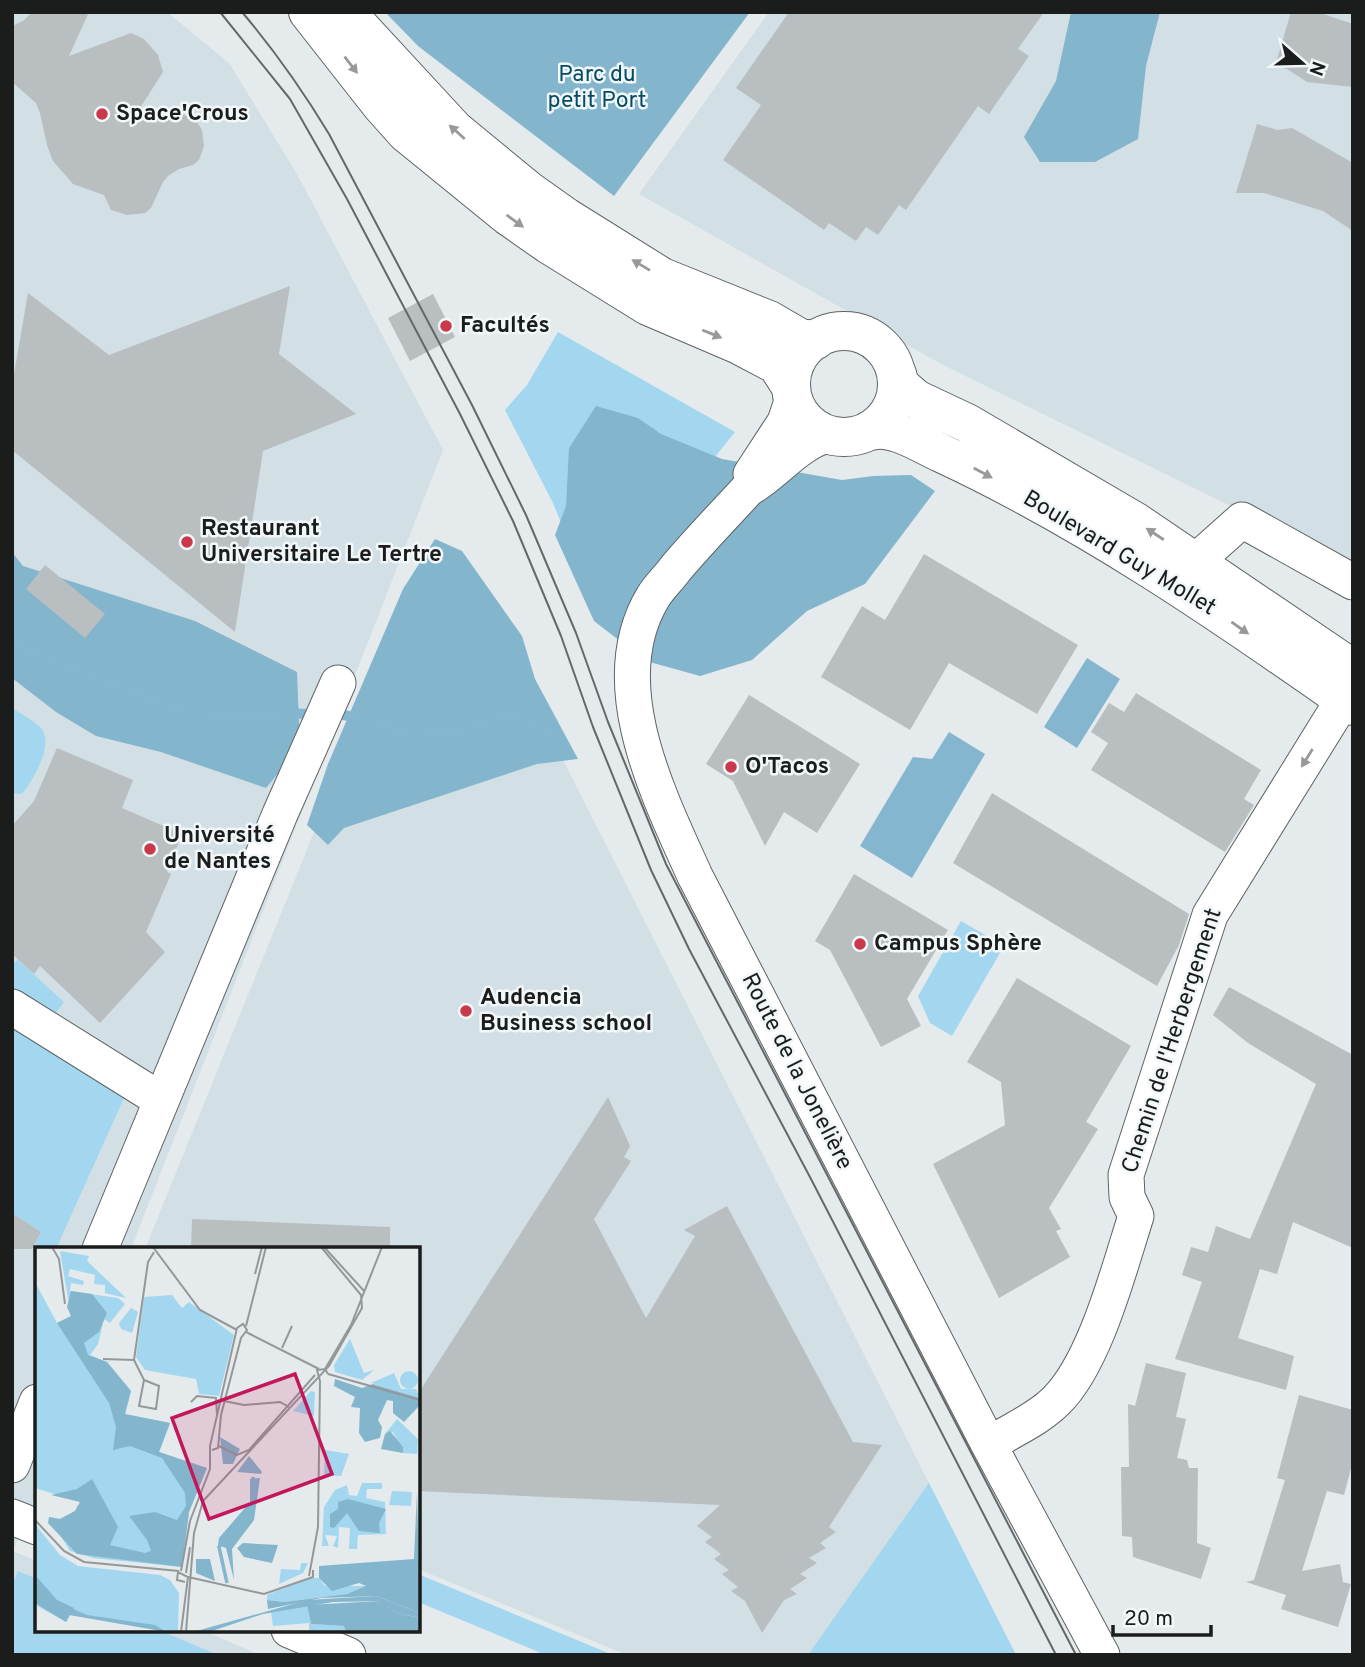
<svg xmlns="http://www.w3.org/2000/svg" width="1365" height="1667" font-family="Overpass,sans-serif">
<rect width="100%" height="100%" fill="#e5eaec"/>
<!-- built -->
<path fill="#d2dfe5" d="M 12,12 L 167,12 L 229,63 L 297,174 L 443,450 L 131,1249 L 37,1249 L 37,1491 L 13,1551 L 37,1561 L 37,1630 L 202,1630 L 260,1655 L 12,1655 Z
M 769,12 L 1353,12 L 1353,566 L 943,365 L 639,194 Z
M 550,734 L 1016,1655 L 627,1655 L 418,1569 L 418,1249 L 145,1249 L 338,773 Z"/>
<!-- green -->
<path fill="#a3d7ef" d="M 558,332 L 735,432 L 595,606 L 553,503 L 505,410 L 527,385 Z
M 12,708 C 21,714 33,720 40,727 C 56,743 33,780 22,794 L 12,793 Z
M 961,921 L 1004,946 L 952,1036 L 930,1023 L 918,996 Z
M 18,960 L 64,1002 L 52,1018 L 12,995 L 12,964 Z
M 12,1023 L 121,1094 L 124,1098 L 56,1249 L 44,1249 L 35,1244 L 41,1232 L 12,1213 Z
M 929,1483 L 1016,1655 L 808,1655 Z
M 18,1571 L 37,1579 L 37,1630 L 159,1630 L 218,1655 L 12,1655 L 12,1585 Z
M 418,1574 L 613,1655 L 546,1655 L 418,1602 Z"/>
<!-- forest -->
<path fill="#83b6cd" d="M 385,12 L 750,12 L 614,196 L 418,46 Z
M 1071,12 L 1160,12 L 1146,66 L 1138,139 L 1095,162 L 1040,162 L 1024,137 L 1056,81 Z
M 596,406 L 638,418 L 661,434 L 722,459 L 842,480 L 873,476 L 911,475 L 935,491 L 865,584 L 807,611 L 752,660 L 700,676 L 646,661 L 594,621 L 555,535 L 566,506 L 569,448 Z
M 435,539 L 462,551 L 522,636 L 535,679 L 578,759 L 537,764 L 344,828 L 328,845 L 307,825 L 328,764 L 403,589 Z
M 12,552 L 23,566 L 195,621 L 297,672 L 300,747 L 266,788 L 161,752 L 96,736 L 56,712 L 12,678 Z"/>
<!-- water -->
<path fill="#84b7cf" d="M 1087,658 L 1120,679 L 1077,748 L 1044,727 Z
M 949,732 L 985,754 L 912,878 L 860,846 L 913,757 L 932,759 Z"/>
<g fill="none" stroke-linecap="round" stroke-linejoin="round">
<!-- stream -->
<path stroke="#84b7cf" stroke-width="10" d="M 12,638 L 35,654 L 183,711 L 240,718 L 287,713 L 307,714
M 343,715 L 378,721 L 406,736 L 455,732 L 512,713 L 550,734"/>
</g>
<!-- building -->
<path fill="#b9bec0" d="M 32,12 L 89,12 L 69,56 L 131,33 L 144,39 L 158,55 L 163,72 L 135,116 L 186,115 L 197,122 L 202,130 L 204,146 L 199,160 L 193,165 L 179,169 L 168,176 L 163,182 L 151,208 L 145,213 L 127,215 L 111,210 L 104,195 L 73,184 L 53,161 L 47,145 L 40,113 L 36,103 L 12,82 L 12,26 L 23,21 Z
M 789,12 L 1044,12 L 1018,49 L 1029,56 L 989,114 L 978,106 L 906,210 L 899,205 L 878,235 L 866,227 L 856,241 L 829,223 L 824,230 L 723,160 L 761,105 L 736,88 Z
M 1291,12 L 1317,12 L 1353,24 L 1353,87 L 1307,82 L 1287,69 L 1275,66 Z
M 1257,124 L 1278,130 L 1292,128 L 1353,163 L 1353,231 L 1323,211 L 1264,193 L 1236,193 Z
M 290,286 L 279,354 L 356,414 L 263,451 L 235,632 L 12,450 L 12,386 L 28,293 L 109,355 Z
M 433,294 L 455,337 L 410,361 L 388,318 Z
M 924,554 L 1078,645 L 1037,714 L 949,663 L 910,730 L 821,677 L 862,606 L 885,620 Z
M 45,565 L 105,614 L 85,638 L 26,589 Z
M 1136,693 L 1261,770 L 1244,799 L 1254,805 L 1225,852 L 1091,770 L 1108,743 L 1091,732 L 1109,703 L 1124,712 Z
M 749,695 L 860,764 L 817,833 L 784,812 L 765,846 L 733,781 L 706,764 Z
M 57,748 L 133,780 L 122,808 L 182,834 L 167,872 L 171,874 L 146,932 L 165,952 L 100,1023 L 40,966 L 34,974 L 12,954 L 12,826 L 34,801 Z
M 992,793 L 1189,914 L 1179,945 L 1157,986 L 953,863 Z
M 854,874 L 948,930 L 907,999 L 921,1026 L 881,1047 L 830,950 L 815,941 Z
M 1017,978 L 1131,1046 L 1086,1122 L 1098,1129 L 1049,1208 L 1061,1229 L 1056,1231 L 1070,1257 L 999,1298 L 933,1164 L 1005,1125 L 1001,1082 L 967,1062 Z
M 1229,987 L 1353,1055 L 1353,1248 L 1293,1222 L 1277,1274 L 1260,1269 L 1238,1338 L 1294,1356 L 1286,1390 L 1175,1359 L 1202,1282 L 1182,1275 L 1191,1247 L 1208,1252 L 1216,1226 L 1250,1239 L 1316,1084 L 1248,1043 L 1213,1015 Z
M 608,1097 L 630,1146 L 624,1157 L 631,1161 L 594,1219 L 646,1318 L 695,1236 L 684,1230 L 727,1206 L 853,1442 L 882,1445 L 829,1527 L 836,1532 L 820,1543 L 826,1548 L 809,1558 L 817,1563 L 800,1574 L 807,1578 L 790,1589 L 797,1594 L 784,1600 L 762,1633 L 745,1601 L 731,1591 L 738,1587 L 722,1574 L 729,1570 L 714,1559 L 721,1554 L 705,1542 L 712,1537 L 697,1526 L 720,1505 L 418,1491 L 418,1394 Z
M 12,1213 L 41,1232 L 32,1249 L 12,1249 Z
M 192,1219 L 390,1227 L 390,1249 L 191,1249 Z
M 1146,1363 L 1186,1373 L 1176,1417 L 1186,1419 L 1177,1458 L 1187,1460 L 1189,1468 L 1198,1468 L 1197,1543 L 1211,1548 L 1201,1579 L 1133,1557 L 1132,1537 L 1122,1536 L 1121,1467 L 1129,1467 L 1128,1404 L 1135,1406 Z
M 1299,1395 L 1353,1410 L 1353,1461 L 1344,1495 L 1327,1491 L 1302,1571 L 1340,1564 L 1343,1582 L 1351,1584 L 1338,1627 L 1281,1609 L 1286,1595 L 1246,1582 L 1254,1580 L 1285,1480 L 1277,1478 Z"/>
<g fill="none" stroke-linecap="round" stroke-linejoin="round">
<!-- minor casing -->
<g stroke="#5f6365" stroke-width="37">
<path id="minor" d="M 827,435 C 796,444 776,473 748,489 C 724,515 699,541 676,568 C 669,578 659,587 653,597 C 601,683 659,796 695,876 L 989,1445 L 1102,1655
M 751,474 L 785,422 L 793,398
M 1196,561 L 1242,520 L 1353,582
M 12,1007 L 161,1100
M 100,1249 L 280,814 L 338,683
M 989,1445 C 1011,1430 1037,1420 1056,1401 C 1095,1363 1119,1269 1136,1216 L 1127,1197 L 1126,1175 L 1210,915 L 1343,700
M 12,1465 L 37,1402
M 12,1517 L 37,1527
M 289,1630 L 348,1655"/>
</g>
<!-- major casing -->
<g stroke="#5f6365" stroke-width="40">
<path id="major" d="M 308,12 L 381,105 L 406,133 L 508,216 L 548,244 L 648,306 L 737,344 L 777,365 L 791,387
M 346,12 L 455,130 L 528,190 L 566,217 L 662,277 L 769,320 L 800,338 L 816,340
M791 384a53 53 0 1 1 106 0a53 53 0 1 1-106 0Z
M 897,374 L 900,385 L 916,399 L 967,423 L 1136,522 L 1353,669
M 871,431 C 893,425 921,444 941,453 C 1087,521 1221,613 1353,706"/>
</g>
<!-- minor -->
<use href="#minor" stroke="#fff" stroke-width="35"/>
<!-- major -->
<use href="#major" stroke="#fff" stroke-width="38"/>
<!-- tram -->
<path stroke="#656869" stroke-width="2" d="M 220,12 L 290,99 L 347,199 L 460,414 L 513,521 L 561,636 L 593,727 L 651,870 L 689,949 L 811,1179 L 1056,1655
M 242,12 C 275,51 303,91 329,134 L 472,405 L 526,515 L 576,633 L 608,722 L 666,864 L 1076,1655"/>
</g>
<!-- one-way arrows -->
<defs><path id="oneway-solid" d="M-6-.8H1V-3.2L6.5 0L1 3.2V.8H-6Z" transform="scale(1.75)"/></defs>
<g fill="#989999">
<use href="#oneway-solid" transform="translate(351 65) rotate(52)"/>
<use href="#oneway-solid" transform="translate(457 132) rotate(-138)"/>
<use href="#oneway-solid" transform="translate(515 221) rotate(36)"/>
<use href="#oneway-solid" transform="translate(641 265) rotate(-149)"/>
<use href="#oneway-solid" transform="translate(712 334) rotate(22)"/>
<use href="#oneway-solid" transform="translate(983 473) rotate(28)"/>
<use href="#oneway-solid" transform="translate(1155 534) rotate(-147)"/>
<use href="#oneway-solid" transform="translate(1240 628) rotate(35)"/>
<use href="#oneway-solid" transform="translate(1307 758) rotate(122)"/>
</g>
<!-- markers -->
<g fill="#c9394b" stroke="#f2f7f9" stroke-width="2.5">
<circle cx="102" cy="114" r="7"/>
<circle cx="446" cy="326" r="7"/>
<circle cx="187" cy="542" r="7"/>
<circle cx="731" cy="767" r="7"/>
<circle cx="150" cy="849" r="7"/>
<circle cx="860" cy="944" r="7"/>
<circle cx="466" cy="1011" r="7"/>
</g>
<g text-anchor="middle" dominant-baseline="central" stroke-width="5" stroke-linejoin="round" paint-order="stroke">
<!-- park labels -->
<g font-size="23" fill="#044c65" stroke="#f2f7f9">
<text x="597" y="75">Parc du<tspan x="597" dy="26">petit Port</tspan></text>
</g>
<!-- poi labels -->
<g font-size="23" font-weight="bold" fill="#1b1d1d" stroke="#f2f7f9" text-anchor="start">
<text x="116" y="114">Space'Crous</text>
<text x="460" y="326">Facultés</text>
<text x="201" y="529">Restaurant<tspan x="201" dy="26">Universitaire Le Tertre</tspan></text>
<text x="745" y="767">O'Tacos</text>
<text x="164" y="836">Université<tspan x="164" dy="26">de Nantes</tspan></text>
<text x="874" y="944">Campus Sphère</text>
<text x="480" y="998">Audencia<tspan x="480" dy="26">Business school</tspan></text>
</g>
<!-- street labels -->
<g font-size="23" fill="#1b1d1d" stroke="#f2f7f9">
<text transform="translate(1119 554) rotate(31)">Boulevard Guy Mollet</text>
<text transform="translate(1173 1041) rotate(-72)">Chemin de l'Herbergement</text>
<text transform="translate(796 1072) rotate(63)">Route de la Jonelière</text>
</g>
</g>
<!-- overview -->
<g transform="translate(35 1247)">
<rect width="385" height="385" fill="#e5eaec"/>
<path d="M 25,4 L 54,9 L 52,14 L 91,51 L 70,46 L 70,38 L 59,37 L 60,28 L 35,22 L 33,29 L 49,34 L 48,38 L 36,36 L 35,44 L 83,51 L 90,57 L 75,76 L 69,72 L 63,97 L 55,108 L 72,115 L 96,144 L 90,167 L 135,176 L 124,205 L 172,221 L 154,265 L 147,320 L 58,311 L 35,304 L 14,270 L 25,272 L 40,264 L 45,255 L 0,241 L 0,35 L 22,76 L 36,69 ZM 137,48 L 147,61 L 154,55 L 199,88 L 184,149 L 164,147 L 161,132 L 110,123 L 101,110 L 109,50 ZM 96,61 L 103,65 L 97,86 L 86,82 L 84,76 ZM 315,92 L 329,126 L 339,123 L 327,133 L 300,125 L 299,118 ZM365 133a9 9 0 1 1 18 0a9 9 0 1 1-18 0ZM 359,126 L 366,142 L 381,142 L 385,151 L 336,136 ZM 276,144 L 280,145 L 279,169 L 258,164 ZM 362,172 L 383,192 L 382,207 L 368,206 L 358,185 L 350,187 ZM 290,203 L 314,207 L 306,229 L 289,228 ZM 327,236 L 347,236 L 347,242 L 332,242 L 331,251 L 350,255 L 351,287 L 323,288 L 322,302 L 314,302 L 315,281 L 304,280 L 303,301 L 298,299 L 302,289 L 290,288 L 294,299 L 287,299 L 289,260 L 300,243 L 312,238 L 314,248 L 322,249 ZM 357,244 L 377,245 L 376,259 L 354,258 ZM 0,277 L 25,308 L 43,319 L 125,328 L 135,333 L 144,346 L 143,385 L 35,367 L 31,375 L 4,360 L 0,356 ZM 266,316 L 273,316 L 268,326 L 244,337 L 246,322 L 265,323 ZM 273,331 L 284,331 L 290,339 L 332,339 L 312,347 L 249,355 L 232,353 L 232,348 ZM 272,358 L 276,377 L 310,379 L 311,385 L 274,385 L 274,376 L 238,379 L 236,365 Z" fill="#a3d7ef"/>
<path d="M 36,44 L 57,47 L 72,66 L 64,85 L 49,96 L 53,108 L 72,115 L 96,144 L 90,167 L 135,176 L 124,205 L 172,221 L 154,265 L 147,320 L 42,307 L 13,276 L 14,270 L 25,272 L 40,264 L 45,255 L 16,248 L 42,242 L 57,232 L 83,280 L 75,298 L 110,306 L 116,304 L 112,293 L 94,269 L 120,265 L 142,273 L 151,259 L 150,246 L 127,211 L 95,199 L 78,203 L 81,180 L 74,156 L 22,76 L 36,69 L 32,60 ZM 300,132 L 327,141 L 338,137 L 385,151 L 385,158 L 369,175 L 358,166 L 358,154 L 352,153 L 343,173 L 347,180 L 345,191 L 330,195 L 324,186 L 325,161 L 316,160 L 320,150 L 299,139 ZM 355,184 L 368,200 L 368,206 L 346,202 L 350,187 ZM 185,190 L 205,202 L 198,217 L 188,217 ZM 214,209 L 227,225 L 226,227 L 202,225 ZM 225,231 L 219,273 L 197,302 L 199,333 L 191,301 L 183,298 L 184,291 L 215,255 L 215,232 ZM 382,244 L 385,366 L 341,349 L 286,351 L 233,362 L 232,353 L 249,355 L 312,347 L 331,339 L 324,336 L 297,344 L 284,331 L 284,319 L 379,312 ZM 313,252 L 351,262 L 344,276 L 345,286 L 324,284 L 312,266 L 299,281 L 295,280 L 295,267 L 303,262 L 303,255 ZM 208,296 L 243,298 L 237,316 L 209,310 L 202,301 ZM 161,312 L 175,312 L 180,334 L 161,326 ZM 0,328 L 22,353 L 39,361 L 31,375 L 0,356 ZM 346,354 L 362,366 L 385,371 L 385,385 L 311,385 L 309,379 L 276,377 L 272,358 Z" fill="#83b6cd"/>
<path d="M 341,349 L 385,366 L 385,371 L 362,366 L 345,354 L 298,355 L 228,367 L 174,385 L 158,385 L 272,353 ZM 20,354 L 52,368 L 120,378 L 132,385 L 34,368 L 15,356 Z" fill="#84b7cf"/>
<path fill="none" stroke="#84b7cf" stroke-width="3.5" d="M 0,333 L 23,358M 192,336 L 184,300 L 219,259 L 218,230"/>
<path fill="none" stroke="#949899" stroke-width="2" d="M 17,0 L 24,12 L 30,57M 118,0 L 165,63 L 202,83M 289,0 L 330,45M 220,27 L 227,0M 211,79 L 231,0M 211,85 L 284,122M 247,101 L 257,79M 68,112 L 99,113 L 113,15 L 119,5M 99,113 L 109,133 L 104,159 L 121,162 L 124,139 L 109,133M 290,122 L 316,78 L 347,0M 293,127 L 385,153M 285,134 L 282,123 L 290,122 L 293,127M 189,154 L 209,158 L 245,155 L 254,160M 156,155 L 162,149 L 181,151 L 182,168M 184,199 L 202,208 L 214,203 L 280,128M 0,273 L 29,304 L 49,315 L 144,324M 146,324 L 155,274 L 175,222 L 175,199 L 202,81 L 208,77 L 212,83 L 206,91 L 186,168 L 183,201 L 177,203M 151,326 L 155,300M 274,329 L 283,280 L 285,134M 153,330 L 229,347 L 278,330 L 278,323M 146,385 L 153,330 L 143,325 L 142,333 L 150,335M 151,385 L 159,286 L 168,254 L 294,119 L 327,61 L 326,48 L 286,0"/>
<path fill="#c2185b" fill-opacity="0.15" stroke="#c2185b" stroke-width="3.5" d="M 260,127 L 297,227 L 174,272 L 137,171 Z"/>
<rect width="385" height="385" fill="none" stroke="#1b1d1d" stroke-width="3.5"/>
</g>
<!-- border -->
<rect width="1365" height="1667" fill="none" stroke="#1b1d1d" stroke-width="28"/>
<!-- north arrow -->
<g transform="translate(1302 63) rotate(110)" stroke="#f2f7f9" stroke-width="5" paint-order="stroke">
<path d="M0-5L12 26L0 18L-12 26Z" fill="#1b1d1d"/>
<text y="-10" font-size="19" font-weight="bold" text-anchor="middle" fill="#1b1d1d">N</text>
</g>
<!-- scale -->
<path d="M1113 1625v10h98v-10" fill="none" stroke="#1b1d1d" stroke-width="3.5"/>
<text x="1124" y="1625" font-size="21" fill="#1b1d1d" stroke="#f2f7f9" stroke-width="5" paint-order="stroke">20 m</text>
</svg>
